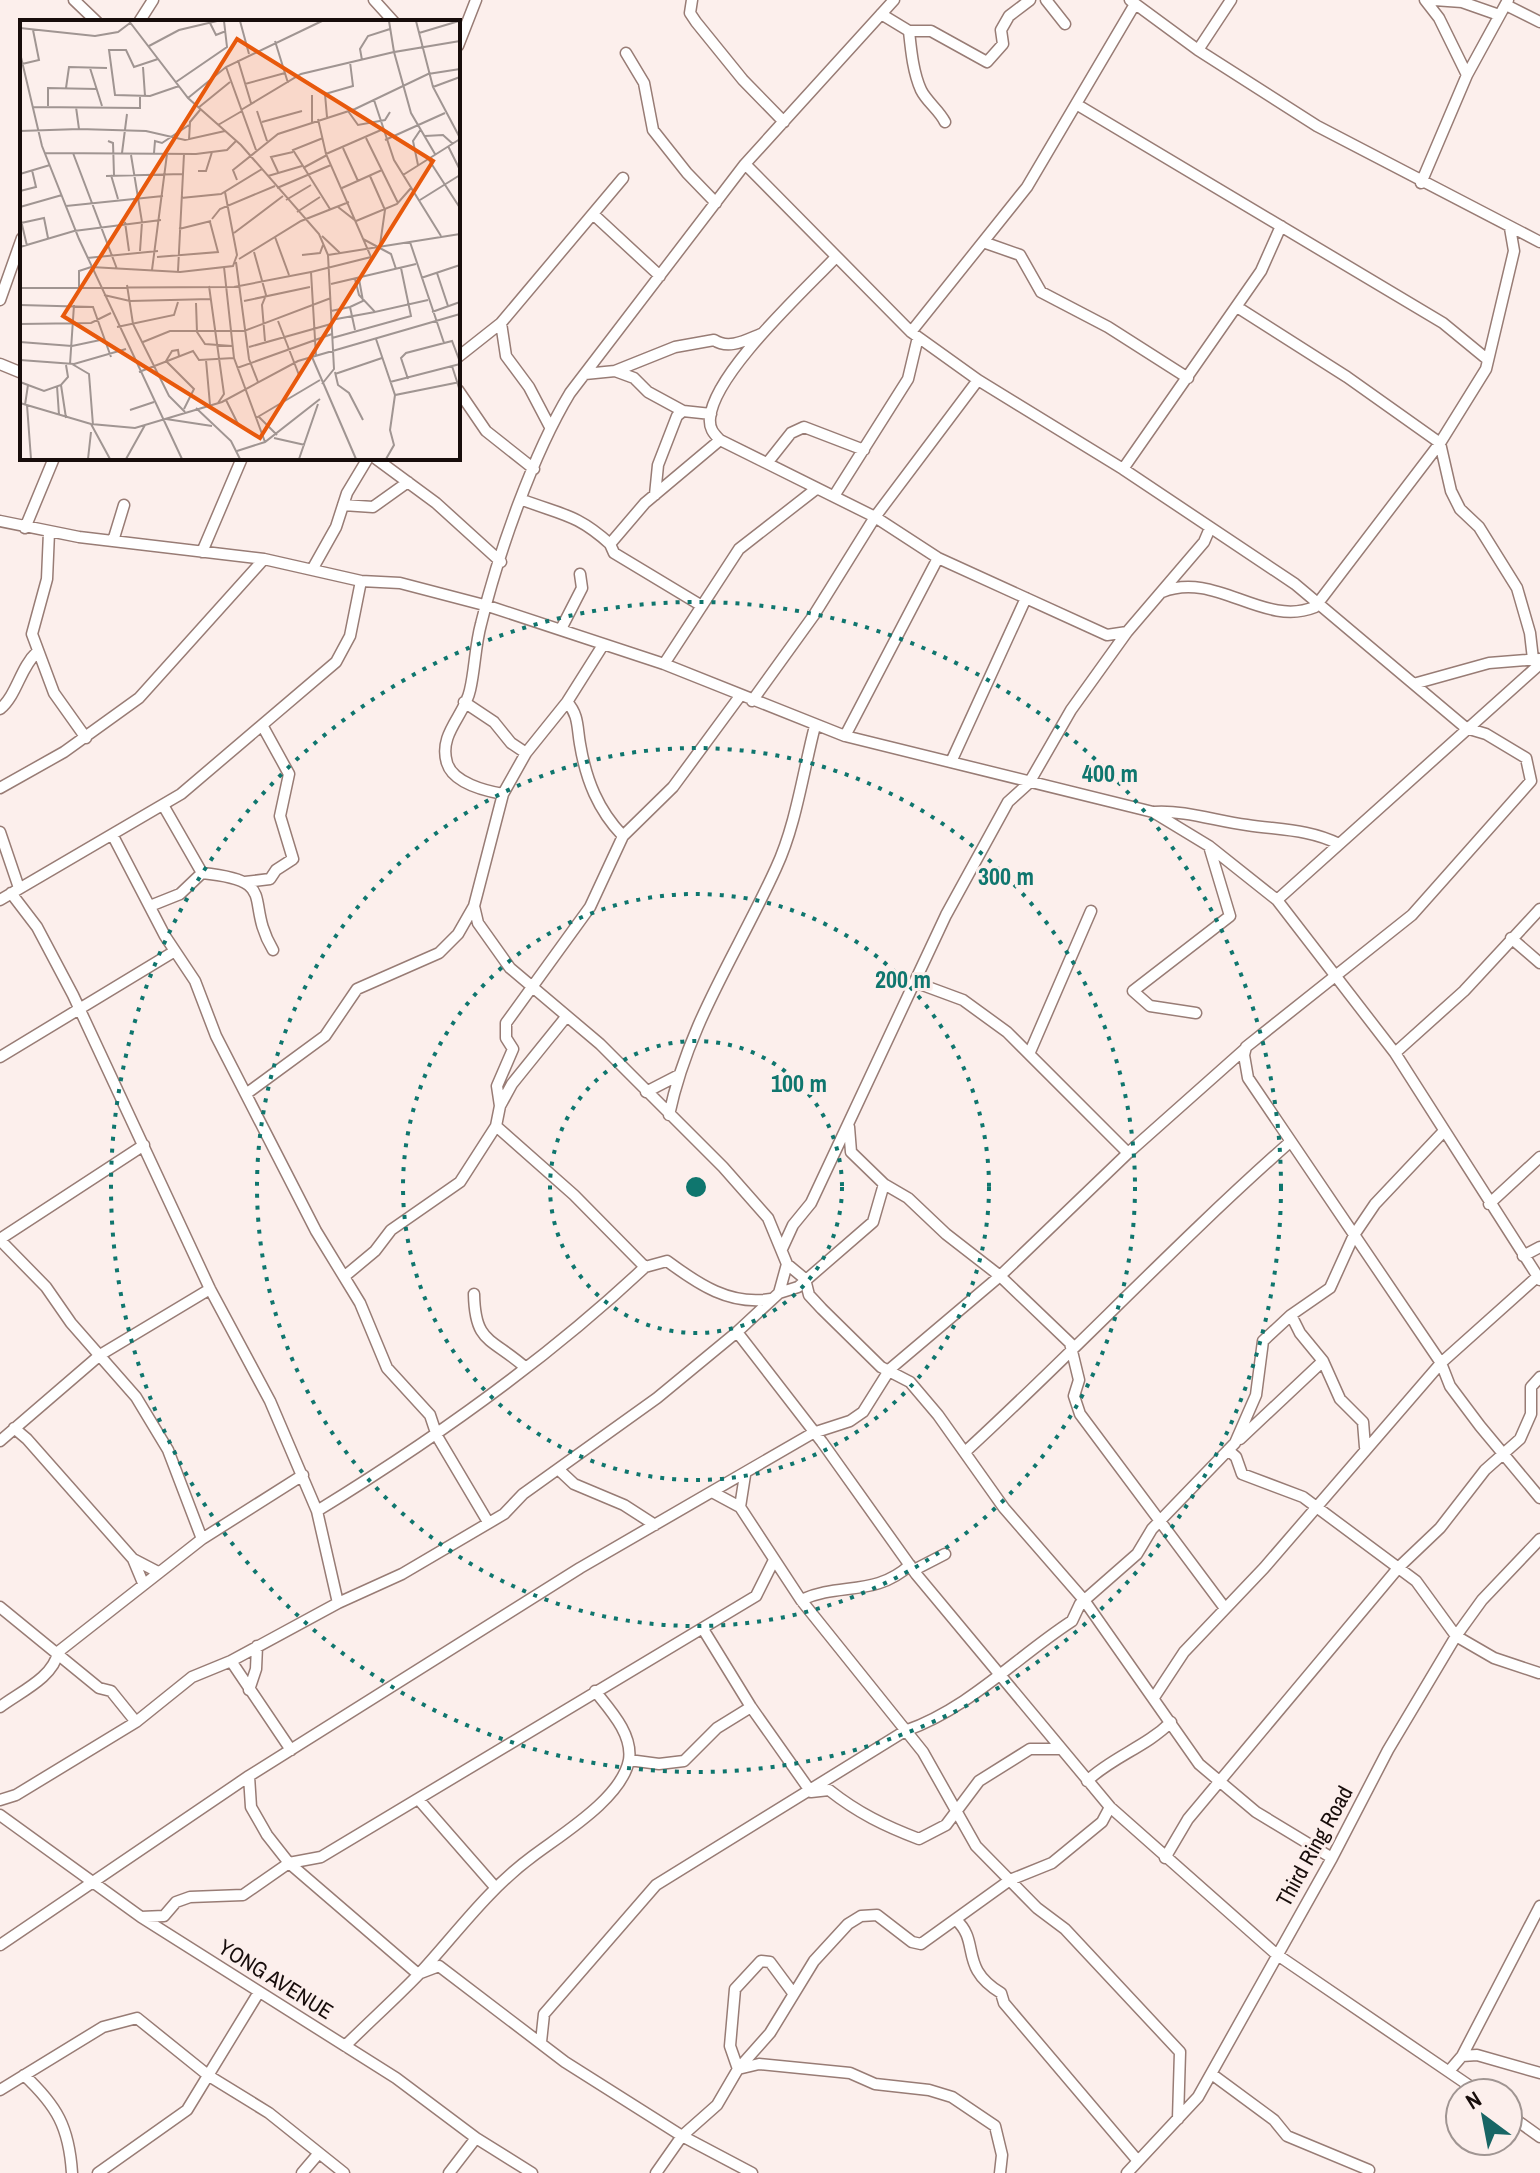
<svg xmlns="http://www.w3.org/2000/svg" width="1540" height="2173" font-family="'Archivo Narrow',sans-serif">
<rect width="100%" height="100%" fill="#fcefec"/>
<g fill="none" stroke-linecap="round" stroke-linejoin="round">
<!-- minor casing -->
<g stroke="#987c75" stroke-width="13">
<path id="minor" d="M 74,0 L 97,22
M 374,0 L 394,22
M 692,0 L 690,13 L 696,22 L 743,80 L 784,122
M 1046,0 L 1065,24
M 1130,0 L 1198,50 L 1317,126 L 1540,242
M 1425,0 L 1439,18 L 1467,75
M 1434,0 L 1462,2 L 1499,15
M 1506,5 L 1540,22
M 881,14 L 909,31 L 931,31 L 987,62 L 1003,44 L 1001,30 L 1009,16 L 1030,0
M 139,22 L 153,0
M 909,31 C 911,50 913,72 921,90 C 927,102 939,110 945,122
M 458,46 L 476,0
M 1198,50 L 1231,0
M 626,53 L 644,83 L 653,130 L 687,173 L 716,203
M 1076,104 L 1443,323 L 1488,360
M 745,164 L 911,332 L 978,380 L 1123,469 L 1295,584 L 1466,728 L 1486,734 L 1526,758 L 1531,781 L 1412,915 L 1246,1047 L 1244,1055 L 1248,1078 L 1441,1363 L 1450,1386 L 1480,1426 L 1540,1498
M 1421,183 L 1467,75 L 1508,0
M 593,214 L 660,276
M 983,242 L 1020,255 L 1041,292 L 1108,327 L 1188,378
M 836,257 C 804,291 714,373 710,418 C 709,428 713,433 720,440 L 875,517 L 938,558 L 1107,635 L 1127,632
M 0,300 L 22,238
M 1237,307 L 1347,377 L 1440,443 L 1451,491 L 1460,509 L 1479,527 L 1517,588 L 1530,633 L 1533,659
M 501,323 L 506,356 L 529,387 L 550,427
M 911,332 L 1027,187 L 1135,4
M 458,357 L 501,323 L 623,178
M 0,364 L 22,373
M 615,371 L 675,347 L 714,340 C 729,350 746,340 761,334
M 585,374 L 615,371 L 634,378 L 648,392 L 683,411 L 711,414
M 458,390 L 486,431 L 534,469
M 375,458 L 436,503 L 501,562
M 768,462 L 791,433 L 804,427 L 864,450
M 1123,469 L 1261,271 L 1281,226
M 655,495 L 658,465 L 677,416 L 683,411
M 834,496 L 908,379 L 918,337
M 523,500 C 562,515 577,514 610,544
M 343,505 L 373,507 L 408,482
M 0,521 L 79,537 L 264,559 L 361,581 L 400,583 L 488,606 L 664,664 L 845,736 L 1153,812 L 1209,846 L 1277,900 L 1395,1053 L 1540,1280
M 25,528 L 54,458
M 49,532 L 47,579 L 32,634 L 54,693 L 86,738
M 113,541 L 124,505
M 202,552 L 242,458
M 313,568 L 336,527 L 347,493 L 368,458
M 1162,592 C 1216,570 1263,628 1315,607 L 1440,443 L 1486,369 L 1514,251 L 1510,228
M 702,606 L 614,553 L 610,544 L 645,503 L 720,440
M 561,629 L 582,588 L 580,574
M 664,664 L 739,549 L 816,489
M 1417,683 L 1489,663 L 1540,659
M 752,701 L 814,615 L 875,517 L 978,380
M 464,702 L 494,722 L 511,743 L 526,753
M 567,702 C 579,715 577,728 580,744 C 586,780 598,810 623,836
M 0,709 C 17,695 20,668 37,652
M 845,736 L 938,558
M 951,762 L 1026,598
M 0,788 L 64,752 L 139,698 L 264,559
M 503,794 C 486,791 453,783 447,763 C 438,734 465,715 470,690 C 475,669 475,646 481,624 C 498,554 533,454 570,393 L 745,164 L 894,0
M 1154,812 C 1185,810 1216,821 1247,825 C 1280,830 1309,829 1339,844
M 0,832 L 19,888
M 113,836 L 165,936 L 195,981 L 216,1036 L 316,1231 L 360,1303 L 387,1368 L 430,1415 L 437,1436 L 488,1522
M 202,873 C 281,881 243,900 273,950
M 245,882 L 270,879 L 276,870 L 293,859 L 280,816 L 289,774 L 262,725
M 11,893 L 37,927 L 73,995 L 210,1289 L 270,1401 L 317,1511 L 338,1603
M 0,900 L 181,794 L 336,662 L 350,636 L 361,581
M 1277,900 L 1540,664
M 150,906 L 180,894 L 202,873 L 163,805
M 1511,938 L 1540,963
M 917,983 L 963,1000 L 1007,1032 L 1128,1153
M 1196,1013 L 1150,1006 L 1133,991 L 1230,916 L 1209,846
M 1030,1052 L 1091,911
M 1395,1053 L 1464,991 L 1540,909
M 0,1057 L 175,951
M 646,1092 L 679,1075
M 246,1094 L 325,1036 L 357,989 L 439,953 L 458,934 L 474,906 L 503,794 L 526,753 L 567,702 L 603,645
M 500,1106 L 497,1086 L 513,1049 L 506,1038 L 506,1023 L 590,907 L 623,836 L 673,787 L 740,696
M 669,1115 C 688,1024 738,952 776,868 C 796,825 803,772 815,726
M 849,1127 L 851,1152 L 884,1184 L 908,1198 L 946,1234 L 1000,1276 L 1070,1343 L 1079,1380 L 1074,1396 L 1080,1414 L 1224,1607
M 1489,1204 L 1540,1157
M 0,1239 L 144,1145
M 0,1240 L 46,1287 L 71,1323 L 136,1397 L 168,1450 L 202,1539
M 782,1249 L 793,1225 L 811,1203 L 946,915 L 1008,802 L 1029,783 L 1071,710 L 1127,632 L 1204,542 L 1210,528
M 1523,1256 L 1540,1247
M 787,1264 L 805,1279 L 809,1295 L 822,1309 L 881,1367 L 910,1382 L 938,1415 L 1004,1508 L 1084,1600 L 1199,1764 L 1256,1812 L 1332,1858
M 645,1267 L 667,1261 C 698,1284 730,1306 771,1299
M 345,1276 L 375,1251 L 391,1230 L 460,1182 L 496,1126 L 500,1106 L 512,1084 L 566,1017
M 779,1293 L 798,1287 L 873,1222 L 884,1184
M 474,1294 C 475,1344 491,1337 526,1368
M 1291,1315 L 1300,1333 L 1323,1361 L 1340,1399 L 1363,1422 L 1365,1447
M 737,1332 L 822,1442 L 916,1574 L 1110,1807 L 1276,1954 L 1480,2093
M 14,1428 L 27,1439 L 133,1559 L 143,1583
M 1240,1439 L 1323,1361
M 0,1441 L 100,1355 L 210,1289
M 1228,1450 L 1236,1457 L 1242,1474 L 1303,1497 L 1416,1581 L 1456,1636 L 1494,1658 L 1539,1673
M 965,1452 C 1075,1351 1177,1242 1290,1142
M 558,1469 L 574,1484 L 624,1505 L 655,1525
M 714,1493 L 740,1507 L 801,1600 L 923,1752 L 976,1846 L 1037,1908 L 1065,1929 L 1180,2052 L 1178,2119
M 740,1507 L 745,1475
M 317,1511 C 433,1440 546,1360 645,1267 L 574,1195 L 496,1126
M 133,1559 L 158,1572
M 914,1570 L 945,1554
M 801,1600 C 840,1582 875,1597 910,1565
M 0,1607 L 99,1688 L 111,1691 L 136,1722
M 703,1629 L 751,1707 L 811,1792 L 829,1790 C 858,1813 885,1826 919,1839 L 946,1825 L 979,1781 L 1030,1749 L 1060,1749
M 231,1661 L 291,1750
M 249,1690 L 256,1669 L 257,1646
M 1155,1696 L 1184,1652 L 1264,1568 L 1441,1363 L 1537,1277
M 0,1707 C 20,1692 54,1677 58,1652 L 202,1539 L 303,1475
M 629,1760 L 659,1764 L 684,1761 L 717,1728 L 751,1707
M 249,1776 L 251,1807 L 267,1835 L 289,1863 L 418,1974 L 439,1966 L 565,2062 L 682,2136 L 752,2173
M 1087,1781 C 1112,1757 1146,1747 1171,1722
M 0,1800 L 16,1795 L 136,1722 L 192,1677 L 231,1661 L 338,1603 L 402,1574 L 504,1514 L 523,1494 L 657,1398 L 737,1332 L 779,1293 L 787,1264 L 768,1218 L 723,1167 L 600,1044 L 510,968 L 478,923 L 474,906
M 419,1800 L 495,1887
M 0,1815 L 141,1917 L 396,2078 L 476,2138 L 532,2173
M 1165,1858 L 1188,1819 L 1399,1567 L 1440,1528 L 1485,1470 L 1520,1439 L 1531,1414 L 1531,1387 L 1540,1377
M 141,1917 L 164,1916 L 176,1902 L 190,1897 L 243,1895 L 289,1863 L 321,1857 L 756,1596 L 773,1562
M 956,1920 C 981,1942 958,1967 1001,1993 L 1004,2003 L 1138,2161
M 0,1945 L 249,1776 L 580,1568 L 813,1433 L 850,1421 L 863,1412 L 890,1369 L 1000,1276 L 1128,1153 L 1245,1049
M 793,1993 L 770,1962 L 761,1961 L 735,1989 L 730,2046 L 738,2069 L 759,2064 L 850,2073 L 875,2084 L 929,2090 L 952,2097 L 995,2126 L 1002,2155 L 1000,2173
M 541,2042 L 544,2014 L 656,1885 L 905,1731 C 970,1708 1015,1658 1072,1621 L 1080,1604 L 1137,1554 L 1152,1529 L 1235,1443 L 1256,1395 L 1263,1341 L 1291,1315 L 1330,1288 L 1354,1235 L 1375,1204 L 1444,1131
M 345,2046 C 369,2022 395,1999 419,1974 C 456,1934 488,1889 533,1856 C 562,1834 622,1798 629,1760 C 633,1734 610,1710 595,1691
M 1462,2056 L 1477,2055 L 1540,2073
M 1450,2070 L 1462,2056 L 1540,1906
M 24,2075 C 57,2106 69,2127 72,2173
M 1213,2075 L 1274,2120 L 1287,2136 L 1369,2170
M 0,2090 L 103,2027 L 137,2018 L 209,2076 L 269,2113 L 344,2173
M 1508,2114 L 1540,2137
M 98,2173 L 187,2110 L 259,1992
M 302,2173 L 319,2153
M 449,2173 L 476,2138
M 656,2173 L 682,2136 L 717,2105 L 738,2069 L 770,2033 L 814,1961 L 848,1924 L 861,1916 L 877,1915 L 912,1942 L 921,1944 L 1010,1880 L 1052,1863 L 1102,1822 L 1110,1807
M 1127,2173 L 1198,2097 L 1332,1858 L 1388,1750 L 1456,1636 L 1482,1600 L 1540,1539"/>
</g>
<!-- minor -->
<use href="#minor" stroke="#fff" stroke-width="10"/>
</g>
<!-- distance rings -->
<g fill="none" stroke="#0f766e" stroke-width="4" stroke-dasharray="4 8">
<circle cx="696" cy="1187" r="146"/>
<circle cx="696" cy="1187" r="293"/>
<circle cx="696" cy="1187" r="439"/>
<circle cx="696" cy="1187" r="585"/>
</g>
<g text-anchor="middle" dominant-baseline="central" stroke-width="6" stroke-linejoin="round" paint-order="stroke">
<!-- street labels -->
<g font-size="22" fill="#170d0b" stroke="#fcefec">
<text transform="translate(1314 1846) rotate(-61)">Third Ring Road</text>
<text transform="translate(276 1979) rotate(32)">YONG AVENUE</text>
</g>
</g>
<!-- overview -->
<g transform="translate(20 20)">
<rect width="440" height="440" fill="#fcefec"/>
<path fill="none" stroke="#a09592" stroke-width="2" d="M 109,1 L 168,78 L 221,125 L 299,214 L 308,235 L 314,349 L 302,364M 220,1 L 229,34M 369,1 L 374,32 L 440,21M 396,1 L 413,67 L 440,118M 190,3 L 196,15 L 206,11M 0,8 L 75,16 L 98,12 L 110,3M 399,13 L 439,1M 255,21 L 268,63M 129,26 L 159,10 L 197,1M 0,33 L 22,126 L 59,219 L 162,439M 138,39 L 114,47 L 106,30 L 89,30 L 95,75 L 130,76 L 159,66M 218,40 L 231,83M 342,40 L 340,29 L 348,16 L 370,9M 2,44 L 19,40 L 13,10M 123,47 L 125,76M 206,47 L 236,130M 70,48 L 82,86M 156,62 L 207,27 L 204,1M 225,64 L 265,53M 413,67 L 440,57M 46,68 L 49,47 L 87,48M 168,78 L 206,47 L 302,1M 354,80 L 374,140 L 421,216M 28,86 L 28,68 L 77,69M 13,87 L 120,88 L 120,77M 178,88 L 210,62M 221,90 L 281,54 L 374,32 L 391,93 L 415,134M 237,91 L 247,121M 328,91 L 338,105 L 365,100 L 370,92M 307,97 L 305,74 L 333,66 L 330,42M 242,102 L 282,91M 292,102 L 292,75M 198,105 L 222,91M 59,109 L 126,111 L 165,120 L 205,111M 0,111 L 59,109 L 56,87M 405,116 L 423,115 L 433,124M 303,118 L 273,130 L 310,189M 346,118 L 378,183M 169,120 L 170,102 L 180,90M 365,120 L 425,93M 88,121 L 93,123 L 94,155M 428,126 L 440,150M 323,128 L 338,161M 25,133 L 176,134 L 207,130 L 216,121M 53,133 L 97,249M 102,133 L 107,94M 134,133 L 135,121 L 142,123 L 169,105M 306,134 L 361,110M 111,135 L 122,202 L 120,231M 409,140 L 440,188M 398,145 L 393,121 L 401,109M 283,148 L 307,135M 178,151 L 186,151 L 192,132M 258,152 L 251,137 L 273,132M 0,154 L 30,145M 91,155 L 98,179M 383,155 L 440,119M 86,156 L 163,154M 248,156 L 282,146M 350,156 L 365,190 L 360,225M 217,160 L 213,150 L 258,114 L 335,89 L 408,54 L 440,49M 257,168 L 311,145M 322,168 L 362,150M 0,171 L 16,167 L 12,150M 161,178 L 201,174 L 242,149M 266,180 L 291,165M 400,180 L 440,155M 46,186 L 143,176M 0,187 L 42,175M 318,187 L 336,201 L 377,184 L 391,168M 277,192 L 300,177M 0,196 L 7,226M 192,199 L 200,189 L 255,166M 105,202 L 109,231M 1,203 L 24,198 L 28,218M 159,209 L 191,201M 214,213 L 263,176M 302,216 L 320,233M 255,217 L 269,255M 343,219 L 371,234 L 376,249M 390,222 L 424,323M 0,227 L 54,211 L 141,200M 234,232 L 246,275 L 242,285 L 245,321M 282,235 L 300,233 L 303,225M 308,235 L 440,214M 137,237 L 198,232 L 190,202M 67,238 L 138,231M 219,239 L 281,201 L 329,182M 216,242 L 229,339 L 238,362M 204,247 L 214,338 L 245,422M 132,250 L 147,134M 158,251 L 164,134M 417,253 L 428,286M 401,258 L 440,245M 335,259 L 339,275 L 355,292 L 408,280M 311,264 L 396,244M 107,265 L 113,304 L 149,376 L 165,392M 189,266 L 204,374 L 198,383M 59,267 L 59,251 L 71,247 L 160,252 L 213,246 L 217,235 L 205,172M 0,268 L 214,267 L 291,252M 84,275 L 110,281 L 191,279M 224,281 L 290,267M 176,283 L 177,312 L 185,324 L 212,326M 0,285 L 73,287 L 91,337M 330,287 L 343,281 L 339,259M 311,291 L 330,287 L 335,310M 412,292 L 440,282M 311,300 L 355,292M 258,301 L 279,355M 0,304 L 71,303 L 91,293M 97,307 L 154,295 L 158,282M 312,318 L 391,296 L 381,248M 356,319 L 375,375 L 440,362M 0,322 L 52,326 L 85,319M 123,322 L 150,311 L 224,311 L 311,278M 229,327 L 311,304M 159,336 L 158,330 L 152,331 L 146,341 L 174,369 L 164,389M 296,336 L 291,252 L 351,237 L 306,134 L 298,99M 292,337 L 336,439M 0,340 L 54,344 L 106,329M 186,340 L 190,385M 50,344 L 54,285M 52,344 L 69,354 L 73,405M 432,346 L 440,371M 217,348 L 312,314M 119,352 L 173,331 L 179,340 L 214,338M 315,352 L 318,365 L 329,373 L 343,400M 315,354 L 362,338M 388,359 L 381,338 L 386,333 L 432,321 L 440,342M 0,362 L 8,365 L 5,385M 370,362 L 440,344M 8,365 L 24,371 L 41,365 L 48,357 L 46,345M 41,365 L 46,398M 37,366 L 39,395M 206,380 L 218,404M 0,383 L 71,404 L 115,408 L 202,382 L 278,341 L 440,294M 7,385 L 11,439M 176,388 L 211,421 L 220,439M 110,390 L 134,382M 239,397 L 257,415M 236,398 L 300,360M 146,399 L 192,406M 71,404 L 90,439M 254,418 L 285,425M 217,431 L 245,422 L 300,379M 68,439 L 71,412M 106,439 L 125,405M 279,439 L 298,384M 366,439 L 374,425 L 370,410 L 375,375"/>
<path fill="#e8590c" fill-opacity="0.15" stroke="#e8590c" stroke-width="4" d="M 217,19 L 413,141 L 240,418 L 43,296 Z"/>
<rect width="440" height="440" fill="none" stroke="#170d0b" stroke-width="4"/>
</g>
<circle cx="696" cy="1187" r="12" fill="#0f766e" stroke="#fcefec" stroke-width="4"/>
<g font-size="24" text-anchor="middle" font-weight="bold" fill="#0f766e" stroke="#fcefec" stroke-width="6" stroke-linejoin="round" paint-order="stroke">
<text x="1110" y="782">400 m</text>
<text x="1006" y="885">300 m</text>
<text x="903" y="988">200 m</text>
<text x="799" y="1092">100 m</text>
</g>
<!-- north arrow -->
<g transform="translate(1484 2117) rotate(328)"><circle r="38" fill="#fcefec" stroke="#a09592" stroke-width="2"/>
<path d="M0-6L14 30L0 20L-14 30Z" fill="#186665"/>
<text y="-12" font-size="22" font-weight="bold" text-anchor="middle" fill="#170d0b">N</text>
</g>
</svg>
